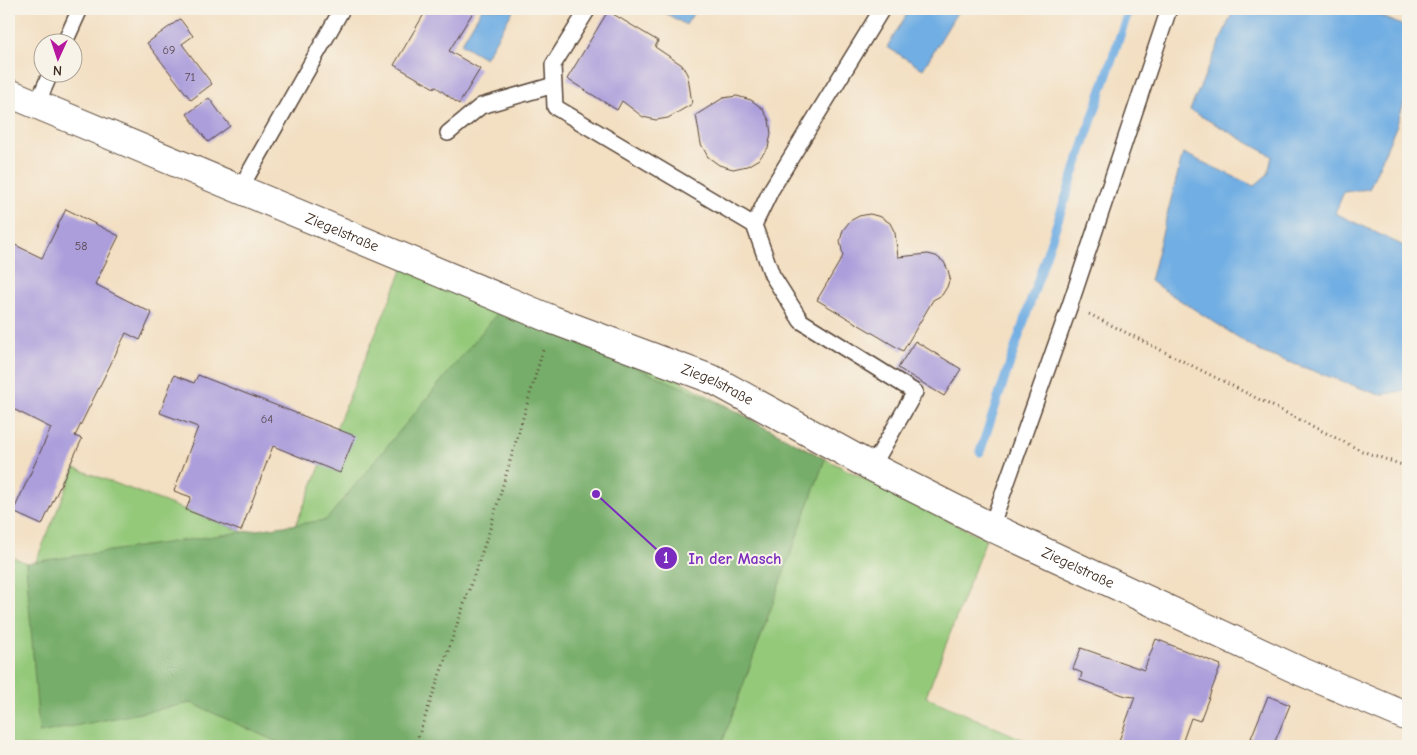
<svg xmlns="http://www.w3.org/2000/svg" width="1417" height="755" font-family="'Comic Neue',sans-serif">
<rect width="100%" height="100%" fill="#f7f3e8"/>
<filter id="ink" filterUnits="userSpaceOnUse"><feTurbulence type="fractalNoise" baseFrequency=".02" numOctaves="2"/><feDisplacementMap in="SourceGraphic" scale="10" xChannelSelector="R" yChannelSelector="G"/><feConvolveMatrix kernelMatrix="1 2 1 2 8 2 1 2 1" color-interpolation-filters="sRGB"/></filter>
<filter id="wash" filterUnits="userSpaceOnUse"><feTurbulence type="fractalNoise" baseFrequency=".0096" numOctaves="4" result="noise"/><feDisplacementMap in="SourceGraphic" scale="20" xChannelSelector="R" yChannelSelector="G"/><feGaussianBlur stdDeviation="1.12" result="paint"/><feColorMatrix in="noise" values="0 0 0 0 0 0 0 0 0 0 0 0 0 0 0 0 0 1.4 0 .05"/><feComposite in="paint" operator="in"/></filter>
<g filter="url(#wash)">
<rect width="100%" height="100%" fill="#f3dfc2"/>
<!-- green -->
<path fill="#94c97a" stroke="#687a4c" d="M 406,261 L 647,363 L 825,459 L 986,539 L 926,697 L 1038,746 L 9,746 L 9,555 L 26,563 L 28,580 L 75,468 L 286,548 Z"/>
<!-- forest -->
<path fill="#77ad6a" stroke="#596c44" d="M 501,309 L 730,408 L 825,459 L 721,746 L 286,746 L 191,703 L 39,733 L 26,563 L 326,520 Z"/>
<!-- water -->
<path fill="#71aee3" stroke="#566c80" d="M 482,9 L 514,9 L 485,58 L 461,44 Z
M 664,9 L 696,9 L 686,25 L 662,11 Z
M 910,9 L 959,9 L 923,69 L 887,47 Z
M 1234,9 L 1365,9 L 1408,28 L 1408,91 L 1396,127 L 1369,189 L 1344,192 L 1335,213 L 1408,248 L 1408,390 L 1380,395 L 1261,352 L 1150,281 L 1183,153 L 1254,186 L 1268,174 L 1272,156 L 1190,110 Z"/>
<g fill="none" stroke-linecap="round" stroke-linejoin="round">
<!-- stream -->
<path stroke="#71aee3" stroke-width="9" d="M 980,452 L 1129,9"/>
</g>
<g id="blocks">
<!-- building -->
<path fill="#ab9edb" d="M 427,9 L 475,9 L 449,51 L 480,69 L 459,104 L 435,86 L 434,88 L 394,65 Z
M 608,11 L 658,41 L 655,47 L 682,65 L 688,76 L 692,104 L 668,118 L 656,120 L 643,117 L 622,101 L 617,110 L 567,79 Z
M 180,19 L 193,36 L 182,44 L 212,84 L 191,100 L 147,43 Z
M 737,96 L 751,100 L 762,108 L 769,120 L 771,134 L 768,148 L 759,159 L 747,166 L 733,169 L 719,165 L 708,157 L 701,144 L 696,115 L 723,98 Z
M 209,98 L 230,126 L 208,142 L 187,114 Z
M 66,209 L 119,236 L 95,284 L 152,313 L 140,340 L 126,333 L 75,436 L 82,439 L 42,525 L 13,512 L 51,428 L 9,407 L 9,242 L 42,258 Z
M 870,214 L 881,217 L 890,223 L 895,233 L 898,257 L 928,254 L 936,256 L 944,262 L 948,270 L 950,278 L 947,287 L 942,295 L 933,300 L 903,351 L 817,300 L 843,256 L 840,241 L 843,230 L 850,221 L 859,216 Z
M 915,341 L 961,369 L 944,396 L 898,368 Z
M 174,375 L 194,383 L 198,375 L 355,436 L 340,473 L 273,446 L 241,531 L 186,510 L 191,497 L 174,491 L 198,427 L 160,413 Z
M 1156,639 L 1221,665 L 1200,721 L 1191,718 L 1181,746 L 1117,746 L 1135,697 L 1126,696 L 1080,680 L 1082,673 L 1073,669 L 1081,648 L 1144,670 Z
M 1268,696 L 1290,705 L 1273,746 L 1251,738 Z"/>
</g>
</g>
<g filter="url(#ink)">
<use href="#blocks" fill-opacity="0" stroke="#574537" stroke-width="1"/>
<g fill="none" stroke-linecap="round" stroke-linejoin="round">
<!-- service casing -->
<g stroke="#574537" stroke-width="18">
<path id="service" d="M 588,9 L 553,65 L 555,107 L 754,225
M 65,42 L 80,9
M 37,104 L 51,72
M 448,133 L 481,106 L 554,85
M 240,189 L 342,9
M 872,467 L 915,392 L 801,321 L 772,275 L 754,225 L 771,190 L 882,9
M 991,527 L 1070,305 L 1169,9"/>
</g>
<!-- minor casing -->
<g stroke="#574537" stroke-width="30">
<g id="minor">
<path id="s1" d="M 9,93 L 553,320 L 714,380 L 872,467 L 991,527 L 1300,671 L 1408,717"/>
</g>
</g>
<!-- path -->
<path stroke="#574537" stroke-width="3" stroke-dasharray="1 4" stroke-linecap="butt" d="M 1089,314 L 1362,451 L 1408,467
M 415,746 L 489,532 L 544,347"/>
<!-- service -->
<use href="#service" stroke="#fff" stroke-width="15"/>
<!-- minor -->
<use href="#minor" stroke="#fff" stroke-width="28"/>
</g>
</g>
<g text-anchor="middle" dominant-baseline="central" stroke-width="4" stroke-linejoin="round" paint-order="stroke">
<!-- number labels -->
<g font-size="12" fill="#57474d">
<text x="169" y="50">69</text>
<text x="190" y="77">71</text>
<text x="81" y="246">58</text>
<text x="267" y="419">64</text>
</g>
<!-- street labels -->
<g font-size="15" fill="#3b2a1e" stroke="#f7f3e8">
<text stroke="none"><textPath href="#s1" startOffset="361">Ziegelstraße</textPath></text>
<text stroke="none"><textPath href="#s1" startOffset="766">Ziegelstraße</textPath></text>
<text stroke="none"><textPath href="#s1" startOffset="1171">Ziegelstraße</textPath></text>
</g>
</g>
<!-- callouts -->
<path fill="none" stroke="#7b2cbf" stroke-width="2" d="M596 494L666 558"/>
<g fill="#7b2cbf" stroke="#f7f3e8" stroke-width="2">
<circle cx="596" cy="494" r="5"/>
<circle cx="666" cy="558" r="12"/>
</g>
<g font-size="15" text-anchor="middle" font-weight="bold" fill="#fff">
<text x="666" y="563">1</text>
</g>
<g font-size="16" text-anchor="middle" font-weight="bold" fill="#7b2cbf" stroke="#f7f3e8" stroke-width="4" stroke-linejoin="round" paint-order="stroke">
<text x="735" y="564">In der Masch</text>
</g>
<!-- margin -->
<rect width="1417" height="755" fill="none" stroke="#f7f3e8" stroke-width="30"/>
<!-- north arrow -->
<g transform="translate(58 58) rotate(183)"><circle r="24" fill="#f7f3e8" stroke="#aca397"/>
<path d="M0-4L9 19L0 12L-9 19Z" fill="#b5179e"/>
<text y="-8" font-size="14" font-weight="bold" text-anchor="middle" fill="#3b2a1e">N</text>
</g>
</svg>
